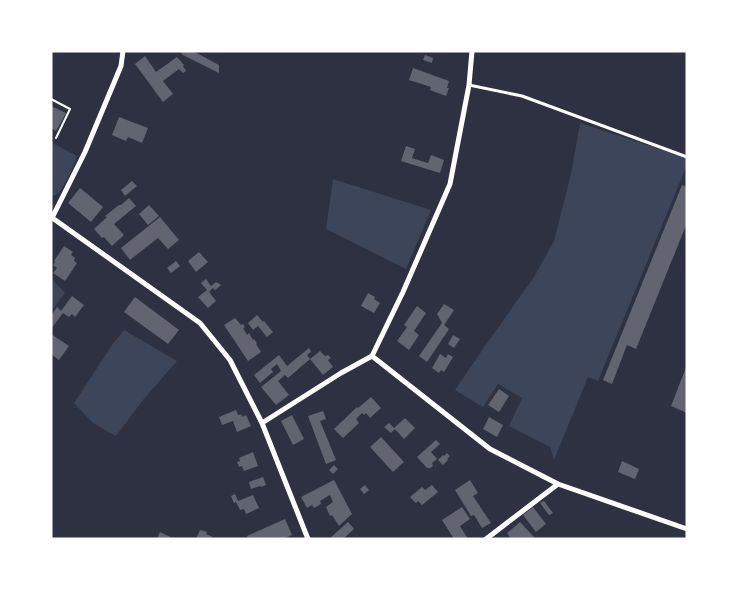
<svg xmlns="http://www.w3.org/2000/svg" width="738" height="590" font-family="Karla,sans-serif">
<rect width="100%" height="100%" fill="#2d3142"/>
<!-- green -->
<path fill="#3c4559" d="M 580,123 L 687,158 L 687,165 L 598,381 L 588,377 L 554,460 L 550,447 L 509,426 L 522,398 L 498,384 L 483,407 L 455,390 L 485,346 L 534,277 L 554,241 L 571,174 Z
M 51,142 L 77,156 L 71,172 L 59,193 L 53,196 L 51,195 Z
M 333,179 L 431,210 L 406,269 L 326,229 Z
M 51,278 L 65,293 L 51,312 Z
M 124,330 L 177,361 L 143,400 L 116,436 L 93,423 L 74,403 L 112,345 Z"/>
<!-- building -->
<path fill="#626471" d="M 179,51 L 193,51 L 219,65 L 219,73 L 183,55 Z
M 425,55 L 433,58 L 432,63 L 423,60 Z
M 145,56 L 156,72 L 177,57 L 184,65 L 183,66 L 186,71 L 183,73 L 179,69 L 163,81 L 173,94 L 163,102 L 135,64 Z
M 413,68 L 449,81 L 447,88 L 449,88 L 446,96 L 430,90 L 431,87 L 409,80 Z
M 51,106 L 66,113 L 56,131 L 51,128 Z
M 119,117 L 148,128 L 142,143 L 128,137 L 126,141 L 112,135 Z
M 406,146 L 415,149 L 412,158 L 428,163 L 431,155 L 444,160 L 440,173 L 401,161 Z
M 132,181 L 137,186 L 125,196 L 121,190 Z
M 682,185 L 687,187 L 687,223 L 636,349 L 627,345 L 612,384 L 603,380 Z
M 80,188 L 103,207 L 91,222 L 68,203 Z
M 129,198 L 136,206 L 114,224 L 124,235 L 112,246 L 104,237 L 102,238 L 94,229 L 107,217 L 105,216 L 119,205 L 121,205 Z
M 149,205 L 159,216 L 148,225 L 139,214 Z
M 160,217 L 179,240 L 168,249 L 158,238 L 130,260 L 121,248 Z
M 64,246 L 73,252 L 71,255 L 75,258 L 74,261 L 77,263 L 65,281 L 53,273 L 57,268 L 53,265 L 55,262 L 54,261 Z
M 199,252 L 208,262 L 196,272 L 188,261 Z
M 176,261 L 180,266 L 171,273 L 167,268 Z
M 206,279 L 211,286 L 216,282 L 221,285 L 215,290 L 213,288 L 209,292 L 216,301 L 208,308 L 198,297 L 207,290 L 201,283 Z
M 368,293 L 375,297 L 374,299 L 380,303 L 374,313 L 361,306 Z
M 72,296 L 84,305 L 75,317 L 72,314 L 69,317 L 63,313 L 51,329 L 51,316 L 57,307 L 61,311 Z
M 135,297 L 179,330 L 168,344 L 124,312 Z
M 444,304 L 454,310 L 444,325 L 449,329 L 427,362 L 419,356 L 442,323 L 437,314 Z
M 417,306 L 426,313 L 414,331 L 419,335 L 409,350 L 397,341 L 407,327 L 404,325 Z
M 257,315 L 263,322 L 264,321 L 273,332 L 267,337 L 258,326 L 253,330 L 248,323 Z
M 235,318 L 241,325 L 243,324 L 245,327 L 243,328 L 247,335 L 249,333 L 253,340 L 254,339 L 257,343 L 256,344 L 261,352 L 248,361 L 224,325 Z
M 51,334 L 69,346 L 59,360 L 51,354 Z
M 453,335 L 460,339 L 454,348 L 448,344 Z
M 309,348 L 311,352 L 307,355 L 310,359 L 288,378 L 285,375 L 278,381 L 289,395 L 276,405 L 261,387 L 281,371 L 277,364 L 271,369 L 273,372 L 260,383 L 254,375 L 279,355 L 287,366 Z
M 320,351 L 325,356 L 328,355 L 331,358 L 328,360 L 333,367 L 323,375 L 310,359 Z
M 440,354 L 446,358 L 448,354 L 453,357 L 444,372 L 441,370 L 439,373 L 432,368 Z
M 687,365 L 687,413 L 671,406 Z
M 499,389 L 509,396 L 499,412 L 488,405 Z
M 371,397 L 381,408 L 370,418 L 366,413 L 364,415 L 362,413 L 356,419 L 359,423 L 343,438 L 334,429 L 357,407 L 358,408 Z
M 236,410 L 238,415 L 241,414 L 242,417 L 246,415 L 251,426 L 237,432 L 233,421 L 222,425 L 219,417 Z
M 323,411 L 326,419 L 320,421 L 336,460 L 326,464 L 308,416 Z
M 292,415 L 304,439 L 293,445 L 281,421 Z
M 489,417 L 503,425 L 497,437 L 483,429 Z
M 405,418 L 415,428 L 404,439 L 394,428 L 395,429 L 391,433 L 384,427 L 389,423 L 394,428 Z
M 381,437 L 404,462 L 393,472 L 370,447 Z
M 436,440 L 440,444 L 431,452 L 437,459 L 432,463 L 433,466 L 430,468 L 427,468 L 417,457 Z
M 253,452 L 258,466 L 244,471 L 242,466 L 239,467 L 237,462 L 240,461 L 239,458 Z
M 447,453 L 450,456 L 447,459 L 448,460 L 443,465 L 438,460 L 443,455 L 444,456 Z
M 622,461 L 639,469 L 635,479 L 618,472 Z
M 334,465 L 338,469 L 333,474 L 329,470 Z
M 263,477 L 266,485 L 261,487 L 260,486 L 251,489 L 249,482 Z
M 334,480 L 352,514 L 339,526 L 332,515 L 330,516 L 326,507 L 333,502 L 330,495 L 320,501 L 321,504 L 314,508 L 312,505 L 307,508 L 301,497 Z
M 470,480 L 478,493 L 473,496 L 491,523 L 482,528 L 474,515 L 471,516 L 455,490 Z
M 365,485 L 369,490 L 364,494 L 360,489 Z
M 432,485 L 438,492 L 422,505 L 418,501 L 416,503 L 410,497 L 422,487 L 425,490 Z
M 235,494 L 238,501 L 253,495 L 259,508 L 246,514 L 244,509 L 240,510 L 236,502 L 234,503 L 231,496 Z
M 544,501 L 553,513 L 549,515 L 540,503 Z
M 462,507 L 470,519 L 460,526 L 468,539 L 454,539 L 442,520 Z
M 533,507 L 546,524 L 536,532 L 523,515 Z
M 285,519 L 292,535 L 283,539 L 248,539 L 247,536 Z
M 348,522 L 354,529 L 343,539 L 329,539 Z
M 520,522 L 533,536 L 536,539 L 511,539 L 507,533 Z
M 200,530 L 207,532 L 206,534 L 217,539 L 196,539 Z
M 160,532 L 166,535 L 175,539 L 157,539 Z"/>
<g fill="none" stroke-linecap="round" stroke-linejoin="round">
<!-- path -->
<path stroke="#fff" stroke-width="2" d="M 51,99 L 70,109 L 56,138"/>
<!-- service -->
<path stroke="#fff" stroke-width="3" d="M 469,85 L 522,96 L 687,157"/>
<!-- minor -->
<path stroke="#fff" stroke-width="5" d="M 51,217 L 200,323 L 230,360 L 262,423 L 308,539
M 52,218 L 85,152 L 121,66 L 123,51
M 372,356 L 490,449 L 558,484 L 687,529
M 262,423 L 341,373 L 372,356 L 403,292 L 450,184 L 469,85 L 472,51
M 486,539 L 558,484"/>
</g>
<!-- border -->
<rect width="738" height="590" fill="none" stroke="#ffffff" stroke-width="105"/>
</svg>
